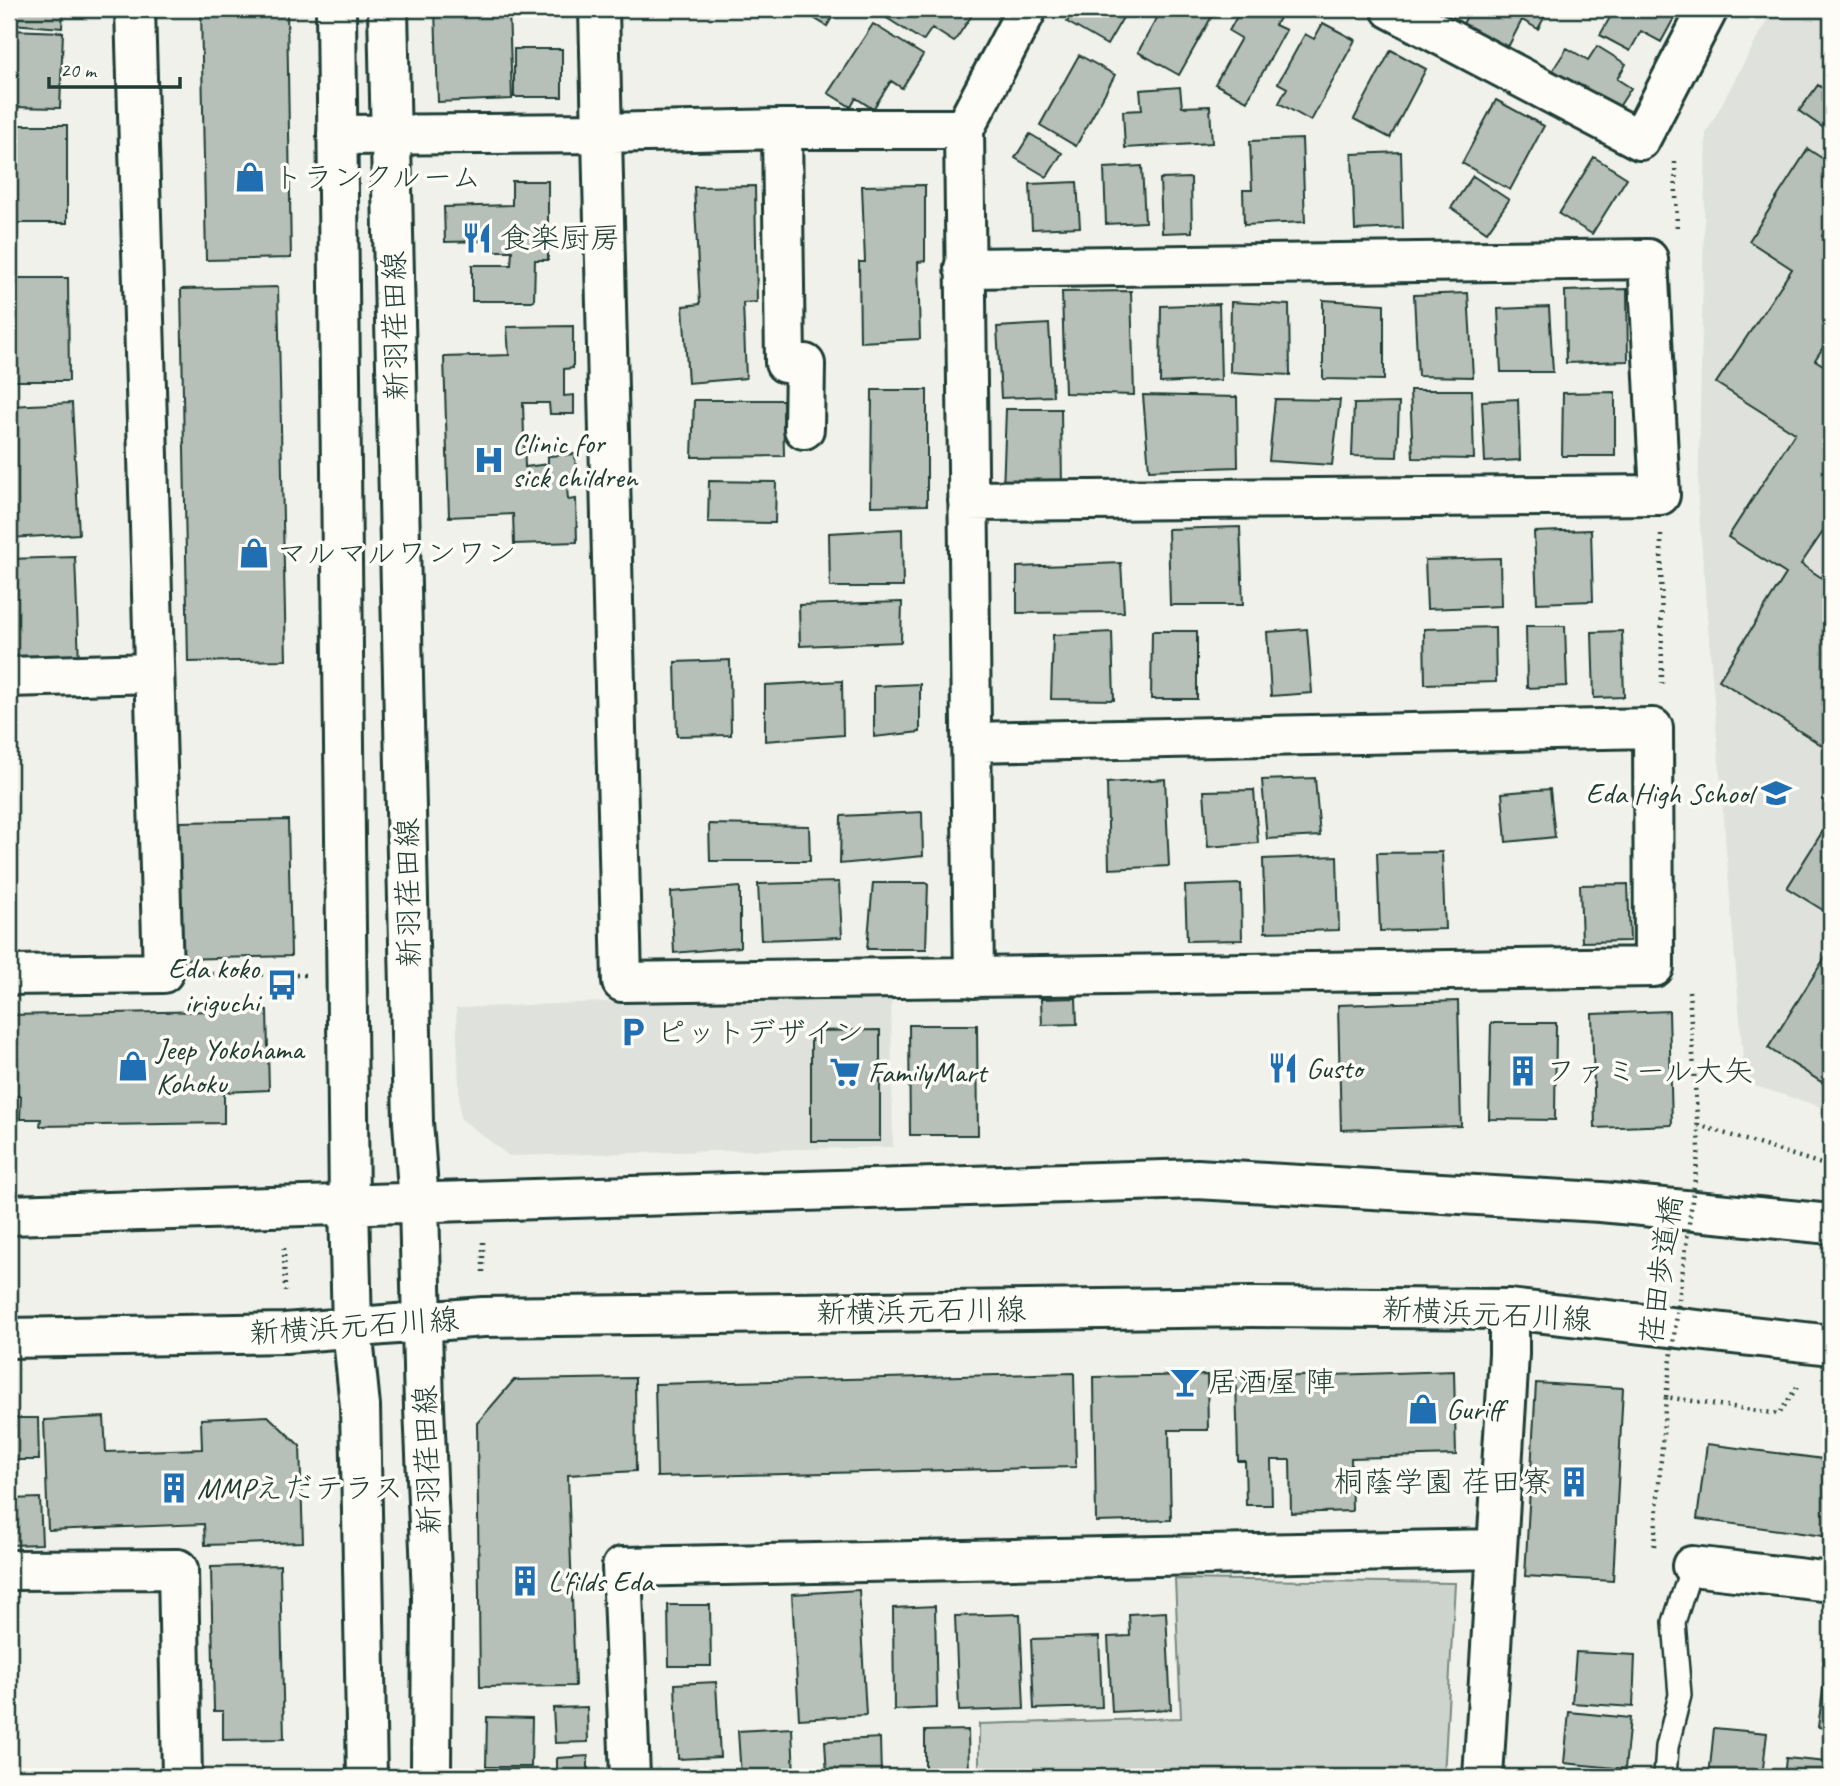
<svg xmlns="http://www.w3.org/2000/svg" width="1840" height="1786" font-family="Caveat,'Klee One',sans-serif">
<rect width="100%" height="100%" fill="#f0f1eb"/>
<filter id="ink" filterUnits="userSpaceOnUse"><feTurbulence type="fractalNoise" baseFrequency=".0143" numOctaves="2"/><feDisplacementMap in="SourceGraphic" scale="14" xChannelSelector="R" yChannelSelector="G"/><feConvolveMatrix kernelMatrix="1 2 1 2 8 2 1 2 1" color-interpolation-filters="sRGB"/></filter>
<g filter="url(#ink)">
<!-- built -->
<path fill="#dfe2dc" d="M 1773,9 L 1831,9 L 1831,1110 L 1745,1083 L 1698,503 L 1706,133 Z
M 891,990 L 893,1147 L 509,1156 L 460,1118 L 456,1008 Z"/>
<!-- green -->
<path fill="#cdd3cd" stroke="#768880" stroke-width="2" d="M 1175,1579 L 1455,1583 L 1444,1777 L 979,1777 L 979,1724 L 1181,1718 Z"/>
<!-- building -->
<path fill="#b6bfb8" stroke="#1f3d34" stroke-width="2" d="M 13,9 L 63,9 L 62,28 L 12,24 Z
M 201,9 L 287,9 L 291,258 L 206,260 Z
M 435,9 L 509,9 L 512,99 L 438,102 Z
M 799,9 L 837,9 L 827,26 Z
M 886,9 L 976,9 L 954,42 L 932,28 L 923,41 L 882,15 Z
M 1075,9 L 1128,9 L 1107,45 L 1067,22 Z
M 1162,9 L 1216,9 L 1179,75 L 1138,52 Z
M 1241,9 L 1284,9 L 1275,25 L 1286,30 L 1247,101 L 1215,84 L 1241,38 L 1229,31 Z
M 1471,9 L 1549,9 L 1538,29 L 1522,20 L 1506,51 L 1461,27 Z
M 1602,9 L 1679,9 L 1661,42 L 1641,31 L 1630,51 L 1600,35 L 1612,14 Z
M 1323,23 L 1355,40 L 1311,121 L 1279,103 L 1287,88 L 1278,83 L 1305,34 L 1314,39 Z
M 873,24 L 923,55 L 902,88 L 891,81 L 873,109 L 856,98 L 851,107 L 828,93 Z
M 9,30 L 63,32 L 60,108 L 9,107 Z
M 1597,46 L 1626,64 L 1617,79 L 1631,88 L 1617,110 L 1553,70 L 1567,48 L 1588,60 Z
M 514,49 L 562,49 L 562,97 L 514,97 Z
M 1391,50 L 1426,69 L 1390,138 L 1354,119 Z
M 1079,55 L 1115,75 L 1076,146 L 1040,125 Z
M 1818,85 L 1831,94 L 1831,133 L 1799,111 Z
M 1180,87 L 1182,107 L 1210,106 L 1212,143 L 1125,148 L 1123,111 L 1142,110 L 1140,90 Z
M 1496,100 L 1544,126 L 1510,190 L 1462,163 Z
M 9,125 L 67,125 L 67,223 L 9,223 Z
M 1030,134 L 1062,153 L 1047,177 L 1015,158 Z
M 1302,139 L 1305,222 L 1244,225 L 1243,190 L 1252,190 L 1250,141 Z
M 1808,149 L 1831,164 L 1831,222 L 1822,236 L 1831,242 L 1831,335 L 1815,360 L 1831,370 L 1831,520 L 1801,564 L 1831,584 L 1831,697 L 1827,703 L 1831,706 L 1831,751 L 1719,680 L 1786,574 L 1728,537 L 1795,433 L 1716,383 L 1792,269 L 1749,241 Z
M 1401,152 L 1403,228 L 1355,230 L 1352,154 Z
M 1594,157 L 1627,178 L 1592,234 L 1559,214 Z
M 1142,166 L 1145,222 L 1106,224 L 1104,168 Z
M 1473,176 L 1509,200 L 1487,232 L 1451,208 Z
M 1191,178 L 1192,232 L 1162,233 L 1160,179 Z
M 512,181 L 548,181 L 548,260 L 535,260 L 534,301 L 472,301 L 472,265 L 511,265 L 512,251 L 491,251 L 491,241 L 445,242 L 444,207 L 512,205 Z
M 1077,182 L 1080,227 L 1032,229 L 1030,184 Z
M 925,185 L 925,261 L 918,262 L 920,339 L 860,342 L 859,262 L 865,262 L 862,186 Z
M 755,186 L 757,302 L 743,303 L 746,378 L 688,383 L 683,306 L 700,304 L 694,187 Z
M 9,278 L 68,278 L 69,381 L 9,381 Z
M 278,287 L 286,660 L 188,662 L 181,289 Z
M 1627,289 L 1628,361 L 1566,363 L 1565,291 Z
M 1131,291 L 1134,395 L 1065,393 L 1062,292 Z
M 1468,293 L 1473,377 L 1418,376 L 1414,295 Z
M 1323,300 L 1384,304 L 1384,380 L 1323,379 Z
M 1231,302 L 1289,305 L 1290,375 L 1230,372 Z
M 1219,304 L 1221,380 L 1160,383 L 1161,306 Z
M 1549,307 L 1553,372 L 1501,372 L 1498,309 Z
M 1049,324 L 1053,396 L 1001,398 L 997,327 Z
M 573,326 L 573,368 L 564,369 L 564,396 L 574,395 L 574,414 L 550,414 L 549,403 L 523,403 L 525,467 L 548,464 L 548,456 L 575,454 L 576,473 L 566,474 L 568,500 L 576,499 L 577,542 L 514,544 L 513,514 L 449,517 L 444,357 L 509,355 L 507,327 Z
M 872,390 L 927,390 L 927,505 L 871,506 Z
M 1410,390 L 1472,390 L 1474,459 L 1413,458 Z
M 1615,392 L 1615,456 L 1562,456 L 1563,393 Z
M 1143,395 L 1237,397 L 1238,467 L 1149,470 Z
M 1275,399 L 1340,400 L 1332,465 L 1269,461 Z
M 1518,399 L 1520,460 L 1485,462 L 1482,401 Z
M 694,400 L 783,400 L 784,456 L 692,457 Z
M 72,403 L 79,534 L 9,538 L 9,406 Z
M 1399,403 L 1397,457 L 1352,456 L 1354,404 Z
M 1006,409 L 1061,409 L 1062,489 L 1003,491 Z
M 709,481 L 776,482 L 775,523 L 708,522 Z
M 1240,527 L 1243,605 L 1170,605 L 1168,529 Z
M 902,529 L 903,587 L 830,587 L 829,533 Z
M 1591,530 L 1593,601 L 1537,603 L 1534,532 Z
M 75,557 L 79,662 L 9,665 L 9,559 Z
M 1500,558 L 1501,606 L 1427,609 L 1425,560 Z
M 1121,563 L 1124,612 L 1017,613 L 1017,567 Z
M 902,602 L 901,642 L 800,646 L 799,605 Z
M 1526,626 L 1565,626 L 1567,686 L 1527,688 Z
M 1495,627 L 1496,682 L 1425,684 L 1424,629 Z
M 1307,629 L 1312,693 L 1271,696 L 1267,632 Z
M 1152,631 L 1197,631 L 1197,699 L 1151,699 Z
M 1622,631 L 1624,697 L 1594,698 L 1592,632 Z
M 1112,632 L 1114,700 L 1051,699 L 1053,635 Z
M 730,660 L 731,735 L 677,736 L 675,662 Z
M 842,681 L 843,735 L 765,741 L 765,685 Z
M 920,684 L 920,732 L 874,737 L 874,686 Z
M 1315,778 L 1320,836 L 1267,839 L 1262,780 Z
M 1165,779 L 1169,866 L 1109,869 L 1107,783 Z
M 1550,789 L 1555,837 L 1506,842 L 1502,793 Z
M 1254,790 L 1258,843 L 1208,847 L 1204,791 Z
M 922,812 L 923,856 L 840,864 L 841,816 Z
M 1831,818 L 1831,915 L 1787,888 Z
M 288,820 L 291,956 L 182,959 L 179,822 Z
M 709,824 L 809,826 L 810,861 L 710,861 Z
M 1442,852 L 1445,929 L 1380,931 L 1377,853 Z
M 1337,856 L 1339,930 L 1265,932 L 1263,859 Z
M 839,882 L 842,937 L 761,940 L 758,884 Z
M 873,883 L 928,883 L 926,949 L 867,949 Z
M 1241,884 L 1242,940 L 1187,941 L 1185,886 Z
M 1628,884 L 1630,941 L 1582,942 L 1580,885 Z
M 740,887 L 740,947 L 674,953 L 671,892 Z
M 1831,948 L 1831,1069 L 1823,1083 L 1768,1048 Z
M 1076,998 L 1077,1024 L 1042,1025 L 1041,999 Z
M 1458,1001 L 1461,1126 L 1341,1130 L 1338,1005 Z
M 267,1010 L 269,1090 L 224,1092 L 224,1123 L 40,1126 L 41,1119 L 20,1119 L 21,1096 L 9,1096 L 9,1015 Z
M 1669,1011 L 1672,1125 L 1595,1128 L 1592,1014 Z
M 1491,1023 L 1556,1023 L 1555,1120 L 1489,1119 Z
M 909,1025 L 977,1025 L 978,1135 L 910,1135 Z
M 880,1030 L 880,1141 L 811,1141 L 811,1031 Z
M 1454,1371 L 1456,1455 L 1351,1458 L 1352,1511 L 1291,1513 L 1290,1460 L 1271,1460 L 1272,1505 L 1246,1505 L 1245,1461 L 1238,1461 L 1236,1378 Z
M 1074,1373 L 1076,1467 L 657,1477 L 655,1384 Z
M 1207,1375 L 1208,1430 L 1169,1430 L 1171,1520 L 1096,1522 L 1094,1377 Z
M 635,1378 L 636,1471 L 568,1475 L 575,1686 L 480,1687 L 477,1423 L 514,1380 Z
M 1536,1383 L 1623,1388 L 1613,1581 L 1525,1576 Z
M 268,1416 L 300,1446 L 303,1542 L 205,1545 L 204,1524 L 48,1530 L 44,1420 L 104,1417 L 106,1452 L 202,1449 L 201,1419 Z
M 9,1418 L 38,1418 L 39,1460 L 9,1460 Z
M 1707,1444 L 1831,1460 L 1831,1537 L 1697,1519 Z
M 40,1498 L 42,1544 L 9,1545 L 9,1499 Z
M 280,1565 L 284,1739 L 223,1740 L 223,1711 L 214,1711 L 211,1567 Z
M 859,1590 L 866,1715 L 799,1719 L 792,1594 Z
M 668,1605 L 710,1605 L 711,1666 L 669,1666 Z
M 935,1606 L 937,1708 L 894,1710 L 893,1608 Z
M 1166,1612 L 1171,1709 L 1112,1712 L 1108,1637 L 1130,1636 L 1129,1614 Z
M 1020,1614 L 1024,1709 L 959,1711 L 955,1616 Z
M 1099,1637 L 1102,1707 L 1034,1709 L 1031,1639 Z
M 1576,1652 L 1635,1655 L 1633,1707 L 1572,1703 Z
M 1828,1653 L 1831,1653 L 1831,1729 L 1818,1727 Z
M 716,1682 L 720,1757 L 678,1759 L 675,1684 Z
M 587,1707 L 588,1742 L 555,1743 L 553,1708 Z
M 1569,1712 L 1630,1718 L 1625,1769 L 1564,1763 Z
M 487,1717 L 532,1718 L 531,1767 L 486,1767 Z
M 792,1728 L 794,1777 L 741,1777 L 738,1731 Z
M 1714,1728 L 1767,1733 L 1762,1777 L 1709,1777 Z
M 968,1730 L 969,1777 L 925,1777 L 925,1731 Z
M 880,1738 L 881,1777 L 827,1777 L 825,1741 Z
M 588,1756 L 588,1777 L 557,1777 L 557,1758 Z
M 1786,1758 L 1827,1762 L 1825,1777 L 1784,1777 Z
M 722,1772 L 722,1777 L 680,1777 L 680,1773 Z
M 1568,1775 L 1608,1777 L 1567,1777 Z"/>
<g fill="none" stroke-linecap="round" stroke-linejoin="round">
<!-- service casing -->
<g stroke="#1f3d34" stroke-width="26">
<path id="service" d="M 1665,1777 L 1667,1747 L 1680,1695 L 1674,1622 L 1692,1566"/>
</g>
<!-- minor casing -->
<g stroke="#1f3d34" stroke-width="44">
<path id="minor" d="M 599,9 L 622,982 L 1654,967 L 1653,728 L 971,742
M 1391,9 L 1640,140 L 1708,9
M 782,129 L 785,363 L 805,364 L 804,429
M 337,135 L 601,133 L 782,129 L 964,129
M 964,268 L 1648,259 L 1660,495 L 968,501
M 9,677 L 153,673
M 9,975 L 163,973 L 135,9
M 974,978 L 964,129 L 1027,9
M 1692,1566 L 1831,1582
M 9,1570 L 178,1569 L 182,1777
M 630,1777 L 622,1567 L 1495,1549
M 1483,1777 L 1509,1354 L 1509,1309"/>
</g>
<!-- tertiary casing -->
<g stroke="#1f3d34" stroke-width="44">
<path id="tertiary" d="M 336,9 L 349,1204 L 352,1328 L 360,1406 L 367,1777
M 388,9 L 413,1122 L 419,1203 L 424,1407 L 432,1596 L 431,1777
M 9,1215 L 1197,1179 L 1601,1202 L 1831,1224
M 9,1338 L 285,1333 L 483,1317 L 1252,1307 L 1509,1309 L 1831,1345"/>
</g>
<!-- path -->
<path stroke="#1f3d34" stroke-width="4.5" stroke-dasharray="2 5" stroke-linecap="butt" d="M 1675,162 L 1677,227
M 1661,535 L 1662,687
M 205,974 L 305,975
M 1689,991 L 1699,1148
M 1698,1125 L 1831,1167
M 483,1242 L 483,1275
M 284,1248 L 285,1291
M 1654,1546 L 1666,1397 L 1779,1414 L 1797,1387"/>
<!-- service -->
<use href="#service" stroke="#fdfcf7" stroke-width="21"/>
<!-- minor -->
<use href="#minor" stroke="#fdfcf7" stroke-width="38"/>
<!-- tertiary -->
<use href="#tertiary" stroke="#fdfcf7" stroke-width="38"/>
<!-- path-bridge -->
<path stroke="#1f3d34" stroke-width="4.5" stroke-dasharray="2 5" stroke-linecap="butt" d="M 1666,1397 L 1699,1148"/>
</g>
</g>
<!-- icons -->
<defs>
<g id="shop-bare" transform="scale(2.415)"><path d="M-5-2.5h2.3a2.7 3.5 0 0 1 5.4 0H5L5.5 6h-11ZM-1.5-2.5h3a1.5 2.3 0 0 0-3 0Z" fill="#1f6fb2" stroke="#fdfcf7" stroke-width="2.5" paint-order="stroke"/></g>
<g id="restaurant-bare" transform="scale(2.415)"><path d="M-5-6h1v4h1v-4h1v4h1v-4h1v5L-1.5 .5V6h-2V.5L-5-1ZM5-6V6H3V1.5H1.5Q1.5-4 5-6Z" fill="#1f6fb2" stroke="#fdfcf7" stroke-width="2.5" paint-order="stroke"/></g>
<g id="hospital-bare" transform="scale(2.415)"><path d="M-5-5h3v3.5h4V-5h3V5h-3V1.5h-4V5h-3Z" fill="#1f6fb2" stroke="#fdfcf7" stroke-width="2.5" paint-order="stroke"/></g>
<g id="school-bare" transform="scale(2.415)"><path d="M0-5L7-2L0 1L-7-2ZM-4 1L0 2.5L4 1V4Q0 6-4 4Z" fill="#1f6fb2" stroke="#fdfcf7" stroke-width="2.5" paint-order="stroke"/></g>
<g id="bus-bare" transform="scale(2.415)"><path d="M-5-6H5V4H4V6H2V4H-2V6H-4V4H-5ZM-3.5-4V0h7V-4ZM-3.5 1.2v1.5H-2V1.2ZM2 1.2v1.5H3.5V1.2Z" fill="#1f6fb2" stroke="#fdfcf7" stroke-width="2.5" paint-order="stroke"/></g>
<g id="parking-bare" transform="scale(2.415)"><path d="M-3.5-5.5H1a3.5 3.5 0 0 1 0 7H-1V5.5H-3.5ZM-1-3.4V-.6H.8a1.4 1.4 0 0 0 0-2.8Z" fill="#1f6fb2" stroke="#fdfcf7" stroke-width="2.5" paint-order="stroke"/></g>
<g id="building-bare" transform="scale(2.415)"><path d="M-4-6H4V6H1V3H-1V6H-4ZM-2.5-4.3h1.7v1.8h-1.7ZM.8-4.3h1.7v1.8H.8ZM-2.5-1h1.7V.8h-1.7ZM.8-1h1.7V.8H.8Z" fill="#1f6fb2" stroke="#fdfcf7" stroke-width="2.5" paint-order="stroke"/></g>
<g id="supermarket-bare" transform="scale(2.415)"><path d="M-6-5.5h2.5l.6 2H6L4.5 2H-2.5L-4.4-4H-6ZM-1.5 3.2a1.3 1.3 0 1 0 .1 0ZM3 3.2a1.3 1.3 0 1 0 .1 0Z" fill="#1f6fb2" stroke="#fdfcf7" stroke-width="2.5" paint-order="stroke"/></g>
<g id="bar-bare" transform="scale(2.415)"><path d="M-6-5H6L.8 .8V4.5H3.5V6h-7V4.5H-.8V.8Z" fill="#1f6fb2" stroke="#fdfcf7" stroke-width="2.5" paint-order="stroke"/></g>
</defs>
<g fill-rule="evenodd">
<use href="#shop-bare" x="250" y="177"/>
<use href="#restaurant-bare" x="477" y="238"/>
<use href="#hospital-bare" x="489" y="460"/>
<use href="#shop-bare" x="254" y="553"/>
<use href="#school-bare" x="1776" y="793"/>
<use href="#bus-bare" x="282" y="985"/>
<use href="#parking-bare" x="633" y="1032"/>
<use href="#shop-bare" x="133" y="1066"/>
<use href="#restaurant-bare" x="1283" y="1068"/>
<use href="#building-bare" x="1523" y="1071"/>
<use href="#supermarket-bare" x="845" y="1072"/>
<use href="#bar-bare" x="1185" y="1382"/>
<use href="#shop-bare" x="1423" y="1409"/>
<use href="#building-bare" x="1574" y="1482"/>
<use href="#building-bare" x="174" y="1488"/>
<use href="#building-bare" x="525" y="1581"/>
</g>
<g text-anchor="middle" dominant-baseline="central" stroke-width="7" stroke-linejoin="round" paint-order="stroke">
<!-- poi labels -->
<g font-size="30" fill="#1f3d34" stroke="#fdfcf7" text-anchor="start">
<text x="273" y="177">トランクルーム</text>
<text x="500" y="238">食楽厨房</text>
<text x="512" y="443">Clinic for<tspan x="512" dy="34">sick children</tspan></text>
<text x="277" y="553">マルマルワンワン</text>
<text x="1753" y="793" text-anchor="end">Eda High School</text>
<text x="259" y="968" text-anchor="end">Eda koko<tspan x="259" dy="34">iriguchi</tspan></text>
<text x="656" y="1032">ピットデザイン</text>
<text x="156" y="1049">Jeep Yokohama<tspan x="156" dy="34">Kohoku</tspan></text>
<text x="1306" y="1068">Gusto</text>
<text x="1546" y="1071">ファミール大矢</text>
<text x="868" y="1072">FamilyMart</text>
<text x="1208" y="1382">居酒屋 陣</text>
<text x="1446" y="1409">Guriff</text>
<text x="1551" y="1482" text-anchor="end">桐蔭学園 荏田寮</text>
<text x="197" y="1488">MMPえだテラス</text>
<text x="548" y="1581">L'filds Eda</text>
</g>
<!-- street labels -->
<g font-size="30" fill="#1f3d34" stroke="#fdfcf7">
<text transform="translate(395 326) rotate(-91)">新羽荏田線</text>
<text transform="translate(408 893) rotate(-91)">新羽荏田線</text>
<text transform="translate(1661 1270) rotate(-82)">荏田歩道橋</text>
<text transform="translate(921 1311) rotate(-1)">新横浜元石川線</text>
<text transform="translate(1487 1314) rotate(3)">新横浜元石川線</text>
<text transform="translate(354 1326) rotate(-4)">新横浜元石川線</text>
<text transform="translate(427 1460) rotate(-92)">新羽荏田線</text>
</g>
</g>
<!-- margin -->
<rect width="1840" height="1786" fill="none" stroke="#fdfcf7" stroke-width="35"/>
<rect x="18" y="18" width="1805" height="1751" fill="none" stroke="#1f3d34" stroke-width="2.5" filter="url(#ink)"/>
<!-- scale -->
<path d="M49 77v10h131v-10" fill="none" stroke="#1f3d34" stroke-width="3.5"/>
<text x="60" y="77" font-size="21" fill="#1f3d34" stroke="#fdfcf7" stroke-width="5" paint-order="stroke">20 m</text>
</svg>
